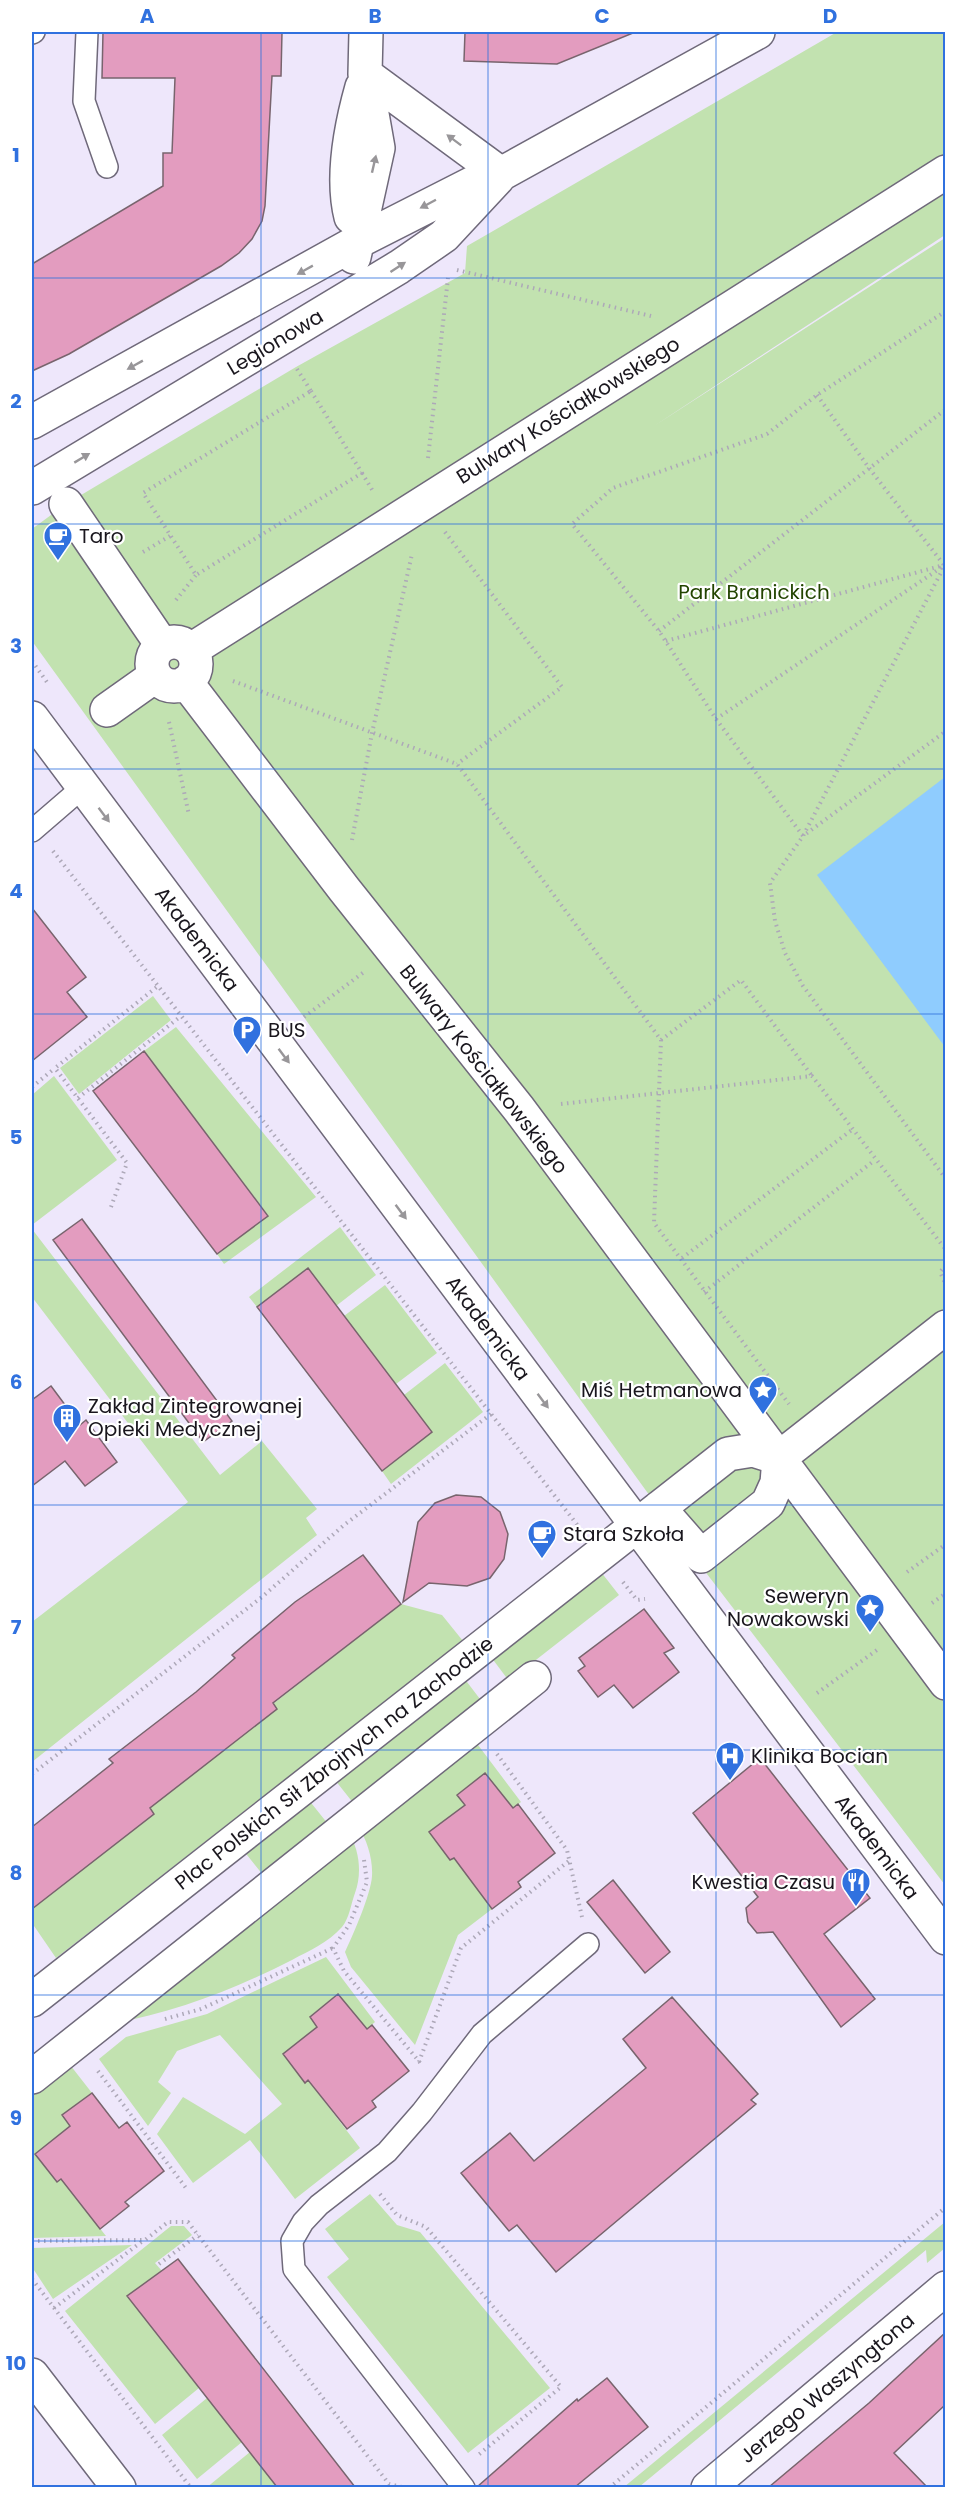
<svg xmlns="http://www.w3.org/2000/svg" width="977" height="2519" font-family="Poppins,sans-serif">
<rect width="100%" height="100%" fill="#eee7fb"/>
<!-- green -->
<path fill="#c2e2b0" d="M 837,32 L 945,32 L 945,235 L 654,426 L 945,238 L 945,1885 L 694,1557 L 32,641 L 32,529 L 66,504 L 296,367 L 465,273 L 467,246 Z
M 153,996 L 171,1020 L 79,1094 L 60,1068 Z
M 176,1027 L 316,1197 L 224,1264 L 217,1254 L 268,1215 L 144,1051 Z
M 54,1076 L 117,1160 L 32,1225 L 32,1095 Z
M 340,1227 L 376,1275 L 336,1306 L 307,1269 L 257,1307 L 249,1297 Z
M 32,1229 L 220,1475 L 262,1441 L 317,1509 L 306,1518 L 317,1535 L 32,1762 L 32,1622 L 188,1502 L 32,1297 Z
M 385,1285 L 437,1353 L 396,1384 L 344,1316 Z
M 445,1363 L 483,1412 L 391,1484 L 382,1471 L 432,1432 L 404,1395 Z
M 601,1572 L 619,1595 L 509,1681 L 491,1657 Z
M 401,1604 L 442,1615 L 463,1641 L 56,1958 L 32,1923 L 32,1909 L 152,1812 L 150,1808 L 275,1708 L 273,1704 Z
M 464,1678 L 483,1703 L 354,1804 L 335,1780 Z
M 472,1737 L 521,1802 L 513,1808 L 485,1773 L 465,1805 L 429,1832 L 450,1860 L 454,1858 L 492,1909 L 458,1935 L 415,2045 L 351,1967 L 345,1952 C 353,1935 371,1894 372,1876 C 373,1859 367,1840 358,1826 Z
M 308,1799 L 328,1824 L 263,1875 L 243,1850 Z
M 348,1832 C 360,1850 362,1874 355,1893 C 351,1904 349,1919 342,1927 C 328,1943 310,1950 292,1960 C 233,1990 176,2012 111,2024 Z
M 326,1957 L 375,2022 L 367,2029 L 338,1994 L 310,2016 L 317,2027 L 284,2053 L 305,2082 L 308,2080 L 360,2148 L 295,2199 L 250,2140 L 193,2183 L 157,2134 L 183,2097 L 245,2134 L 282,2104 L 220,2035 L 177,2051 L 158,2082 L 171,2093 L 148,2126 L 99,2059 L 126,2037 L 207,2014 Z
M 67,2061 L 92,2093 L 63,2115 L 70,2126 L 35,2154 L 57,2182 L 61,2179 L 106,2236 L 32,2238 L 32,2089 Z
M 370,2194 L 397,2225 L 420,2232 L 550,2388 L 468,2453 L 327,2277 L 349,2259 L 325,2229 Z
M 945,2222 L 945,2248 L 927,2263 L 926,2250 L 639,2487 L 624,2487 Z
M 171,2226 L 184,2226 L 192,2235 L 155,2263 L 162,2271 L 127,2296 L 199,2388 L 155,2424 L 65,2311 Z
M 132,2245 L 53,2299 L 32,2267 L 32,2248 Z
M 207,2398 L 242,2442 L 197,2479 L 162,2435 Z
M 250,2452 L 277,2487 L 206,2488 Z"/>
<!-- water -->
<path fill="#8fccfe" d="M 945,777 L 945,1047 L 817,875 Z"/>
<!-- building -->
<path fill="#e39cbf" stroke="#78646d" stroke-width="1.5" d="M 103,32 L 282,32 L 281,76 L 272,76 L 265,206 L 262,221 L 252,239 L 239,253 L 221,266 L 69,354 L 32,371 L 32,264 L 163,186 L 163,153 L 172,153 L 175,78 L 102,78 Z
M 465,32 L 633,32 L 633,33 L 557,64 L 464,61 Z
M 32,908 L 86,977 L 67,992 L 87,1017 L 32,1061 Z
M 144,1051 L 268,1216 L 217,1254 L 93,1091 Z
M 82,1219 L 232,1421 L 203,1442 L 53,1240 Z
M 308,1268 L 432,1432 L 382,1471 L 257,1307 Z
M 51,1386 L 80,1425 L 86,1420 L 117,1462 L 85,1486 L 65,1461 L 32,1486 L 32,1400 Z
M 456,1495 L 481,1497 L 500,1512 L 508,1534 L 504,1559 L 490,1578 L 467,1586 L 429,1583 L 403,1602 L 418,1522 L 435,1503 Z
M 363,1555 L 401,1604 L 273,1703 L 277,1709 L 150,1808 L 154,1814 L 32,1909 L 32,1827 L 113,1763 L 109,1759 L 196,1692 L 235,1658 L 232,1655 L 295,1602 Z
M 644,1609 L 674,1648 L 664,1653 L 679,1672 L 633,1708 L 614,1685 L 598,1697 L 578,1671 L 585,1666 L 579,1658 Z
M 760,1758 L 870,1898 L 824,1934 L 875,1999 L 841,2027 L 773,1932 L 757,1933 L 748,1922 L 746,1908 L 758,1897 L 693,1813 Z
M 485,1773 L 513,1808 L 518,1804 L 555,1853 L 518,1882 L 521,1887 L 492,1909 L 454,1858 L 450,1860 L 429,1832 L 465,1805 L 457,1795 Z
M 613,1880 L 670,1952 L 645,1973 L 587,1902 Z
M 338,1994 L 367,2029 L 372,2025 L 409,2071 L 372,2101 L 376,2107 L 347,2129 L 308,2080 L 305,2083 L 283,2054 L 317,2027 L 310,2017 Z
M 672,1997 L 758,2094 L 751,2100 L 756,2104 L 556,2272 L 517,2225 L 509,2231 L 461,2173 L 510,2133 L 534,2161 L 646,2068 L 623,2039 Z
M 92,2093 L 119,2128 L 127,2122 L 164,2171 L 125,2202 L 129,2206 L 100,2229 L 61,2179 L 57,2182 L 35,2154 L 70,2126 L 62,2115 Z
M 178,2259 L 355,2487 L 277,2487 L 127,2296 Z
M 945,2333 L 945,2405 L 894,2453 L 927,2487 L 769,2487 L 869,2403 Z
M 607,2378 L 648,2427 L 575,2487 L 477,2487 L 577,2399 L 578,2401 Z"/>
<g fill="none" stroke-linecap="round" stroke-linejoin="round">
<!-- lane casing -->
<g stroke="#6f697a" stroke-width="24">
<path id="lane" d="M 87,32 L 84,101 L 107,167
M 32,33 L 34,32
M 32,831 L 83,787
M 464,2488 L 294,2269 L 292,2241 L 303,2222 L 319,2205 L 387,2152 L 422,2112 L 482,2034 L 588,1944"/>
</g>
<!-- street casing -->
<g stroke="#6f697a" stroke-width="36">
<path id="street" d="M 66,504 L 162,645
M152 664a22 22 0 1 1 44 0a22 22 0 1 1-44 0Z
M 191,650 L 946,172
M 186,682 L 344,889 L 519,1109 L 946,1683
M 107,710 L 155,676
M 32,718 L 946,1938
M 779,1458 L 946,1327
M 659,1508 L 701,1556 L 768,1503 L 777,1483 L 779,1458
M 32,2000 L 728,1454 L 753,1450 L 779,1458
M 32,2077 L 534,1678
M 708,2488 L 946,2288"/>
</g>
<!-- secondary casing -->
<g stroke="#6f697a" stroke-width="36">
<path id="secondary" d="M 365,74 L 501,174
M 351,217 C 341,177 351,126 362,87
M 354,257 L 378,148 L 365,74 L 366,32
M 32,422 L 357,242 L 473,183 L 501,174 L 758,32
M 32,488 L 399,267 L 444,236 L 498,178
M 32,2375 L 119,2488"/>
</g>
<!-- path -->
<path stroke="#ada8b8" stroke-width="4" stroke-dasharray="1.5 4.5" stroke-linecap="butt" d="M 457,270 L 651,316
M 946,311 L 817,395 L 767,434 L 613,488 L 572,524 L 659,631 L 716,719 L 803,836 L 946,731
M 297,369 L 311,391
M 311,391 L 362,473 L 196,575 L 143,493 Z
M 817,395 L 869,468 L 944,565
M 428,458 L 448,278
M 362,473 L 374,493
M 445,532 L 562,687 L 457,764
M 143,552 L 170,536
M 946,563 L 803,836 L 770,883 L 775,921 L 785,953 L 803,986 L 946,1179
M 176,600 L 196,575
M 659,631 L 946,409
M 666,641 L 944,565
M 32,661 L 49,685
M 233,681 L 457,764 L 661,1040 L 654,1223 L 789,1404
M 716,719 L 942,567
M 169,722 L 189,815
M 352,840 L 372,733 L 412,554
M 53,851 L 579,1527
M 304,1017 L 364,972
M 661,1040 L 741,980 L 812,1076
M 32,1087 L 55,1068
M 78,1098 L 181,1016
M 561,1104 L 812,1076 L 946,1250
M 111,1207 L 127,1163 L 55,1068 L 158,986
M 682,1258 L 853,1129
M 946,1265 L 940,1272 L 946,1285
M 704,1292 L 875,1160
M 907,1572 L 946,1544
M 623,1582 L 637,1600 L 645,1599
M 932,1603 L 946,1593
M 817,1693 L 877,1650
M 497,1754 L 567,1850 L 582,1917
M 32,1774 L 262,1597 L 344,1525 L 491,1414
M 364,1860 L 367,1882 L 349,1925 L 333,1948 L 344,1971 L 422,2065
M 165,2019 L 201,2009 L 333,1948
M 419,2062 L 461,1948 L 570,1860
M 98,2071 L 186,2188
M 380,2194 L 397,2215 L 426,2227 L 561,2387 L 477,2456
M 32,2241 L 145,2240 L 168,2222 L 188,2222 L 389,2484 L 406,2488
M 159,2264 L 198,2235
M 32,2279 L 191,2488
M 54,2308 L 144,2240
M 609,2488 L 946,2207"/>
<!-- lane -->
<use href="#lane" stroke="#fff" stroke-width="21"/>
<!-- street -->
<use href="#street" stroke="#fff" stroke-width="33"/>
<!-- secondary -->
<use href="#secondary" stroke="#fff" stroke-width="33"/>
</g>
<!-- one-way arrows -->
<defs><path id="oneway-solid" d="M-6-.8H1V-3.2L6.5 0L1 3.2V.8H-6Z" transform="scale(1.5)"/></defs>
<g fill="#989699">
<use href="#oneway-solid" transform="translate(454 140) rotate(-143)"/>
<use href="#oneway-solid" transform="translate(374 164) rotate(-77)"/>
<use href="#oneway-solid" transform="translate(428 204) rotate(152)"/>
<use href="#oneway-solid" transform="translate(398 267) rotate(-33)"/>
<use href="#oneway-solid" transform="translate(305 270) rotate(151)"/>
<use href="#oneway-solid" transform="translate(135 365) rotate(151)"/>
<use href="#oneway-solid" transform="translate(82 458) rotate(-31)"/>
<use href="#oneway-solid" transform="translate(104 815) rotate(53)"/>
<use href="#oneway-solid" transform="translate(284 1056) rotate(53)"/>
<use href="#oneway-solid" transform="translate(401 1212) rotate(53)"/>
<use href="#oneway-solid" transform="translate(543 1401) rotate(53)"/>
</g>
<!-- grid -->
<path fill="none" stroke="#3071df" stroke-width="1.5" stroke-opacity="0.55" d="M 261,32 L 261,2488M 488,32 L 488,2488M 716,32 L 716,2488M 32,278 L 946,278M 32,524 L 946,524M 32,769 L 946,769M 32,1014 L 946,1014M 32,1260 L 946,1260M 32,1505 L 946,1505M 32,1750 L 946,1750M 32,1995 L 946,1995M 32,2241 L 946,2241"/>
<!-- icons -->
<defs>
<g id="cafe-pin" transform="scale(1.5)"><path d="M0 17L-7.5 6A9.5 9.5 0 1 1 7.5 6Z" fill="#3071df" stroke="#fff"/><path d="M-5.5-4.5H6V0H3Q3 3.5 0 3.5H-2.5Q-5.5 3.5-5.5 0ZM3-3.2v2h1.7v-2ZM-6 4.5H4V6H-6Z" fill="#fff"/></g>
<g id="parking-pin" transform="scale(1.5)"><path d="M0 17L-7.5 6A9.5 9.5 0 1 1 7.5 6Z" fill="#3071df" stroke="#fff"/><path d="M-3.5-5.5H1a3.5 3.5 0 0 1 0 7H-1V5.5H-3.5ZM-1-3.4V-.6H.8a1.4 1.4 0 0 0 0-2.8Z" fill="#fff"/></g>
<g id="sight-pin" transform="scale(1.5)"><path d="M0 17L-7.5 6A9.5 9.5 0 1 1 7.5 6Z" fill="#3071df" stroke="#fff"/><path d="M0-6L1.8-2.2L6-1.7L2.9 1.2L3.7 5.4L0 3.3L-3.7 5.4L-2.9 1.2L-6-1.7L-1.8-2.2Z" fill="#fff"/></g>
<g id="building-pin" transform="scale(1.5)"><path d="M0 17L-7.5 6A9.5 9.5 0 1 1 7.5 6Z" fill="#3071df" stroke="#fff"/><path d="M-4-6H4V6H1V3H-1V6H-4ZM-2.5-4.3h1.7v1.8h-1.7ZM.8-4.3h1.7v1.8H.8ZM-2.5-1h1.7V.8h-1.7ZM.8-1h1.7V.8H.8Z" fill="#fff"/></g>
<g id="hospital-pin" transform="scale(1.5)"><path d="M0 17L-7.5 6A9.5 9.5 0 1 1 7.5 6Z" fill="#3071df" stroke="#fff"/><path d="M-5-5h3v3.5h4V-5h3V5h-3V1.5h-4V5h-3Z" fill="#fff"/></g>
<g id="restaurant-pin" transform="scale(1.5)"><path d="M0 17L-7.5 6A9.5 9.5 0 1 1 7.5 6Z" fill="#3071df" stroke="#fff"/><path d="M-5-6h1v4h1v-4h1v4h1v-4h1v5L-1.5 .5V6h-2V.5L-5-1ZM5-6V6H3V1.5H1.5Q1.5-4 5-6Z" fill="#fff"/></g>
</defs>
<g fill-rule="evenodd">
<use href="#cafe-pin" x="58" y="536"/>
<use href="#parking-pin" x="247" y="1030"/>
<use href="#sight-pin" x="763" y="1390"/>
<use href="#building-pin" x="67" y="1418"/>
<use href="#cafe-pin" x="542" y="1534"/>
<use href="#sight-pin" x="870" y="1608"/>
<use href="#hospital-pin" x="730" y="1756"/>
<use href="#restaurant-pin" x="856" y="1882"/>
</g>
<g text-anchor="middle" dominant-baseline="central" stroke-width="4.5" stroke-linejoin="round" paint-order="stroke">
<!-- street labels -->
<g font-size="20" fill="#19161d" stroke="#fff">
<text transform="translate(275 342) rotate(-31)">Legionowa</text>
<text transform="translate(568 410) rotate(-32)">Bulwary Kościałkowskiego</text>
<text transform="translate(197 939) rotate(53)">Akademicka</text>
<text transform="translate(484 1069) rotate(52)">Bulwary Kościałkowskiego</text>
<text transform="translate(488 1328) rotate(53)">Akademicka</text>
<text transform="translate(334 1763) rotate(-38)">Plac Polskich Sił Zbrojnych na Zachodzie</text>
<text transform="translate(877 1847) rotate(53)">Akademicka</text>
<text transform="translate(827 2388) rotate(-40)">Jerzego Waszyngtona</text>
</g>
<!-- poi labels -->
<g font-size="20" fill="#19161d" stroke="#fff" text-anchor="start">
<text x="79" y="536">Taro</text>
<text x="268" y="1030">BUS</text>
<text x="742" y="1390" text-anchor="end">Miś Hetmanowa</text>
<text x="88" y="1406">Zakład Zintegrowanej<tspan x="88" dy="23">Opieki Medycznej</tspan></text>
<text x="563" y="1534">Stara Szkoła</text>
<text x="849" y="1596" text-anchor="end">Seweryn<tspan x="849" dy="23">Nowakowski</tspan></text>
<text x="751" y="1756">Klinika Bocian</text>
<text x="835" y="1882" text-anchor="end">Kwestia Czasu</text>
</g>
<!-- park labels -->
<g font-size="20" fill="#240" stroke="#fff">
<text x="754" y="592">Park Branickich</text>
</g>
</g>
<!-- border -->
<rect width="977" height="2519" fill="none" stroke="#ffffff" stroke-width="66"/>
<rect x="33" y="33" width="911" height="2453" fill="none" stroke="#3071df" stroke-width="2"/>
<g font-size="20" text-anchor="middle" font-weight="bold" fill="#3071df">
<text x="147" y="23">A</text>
<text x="375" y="23">B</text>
<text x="602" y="23">C</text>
<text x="830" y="23">D</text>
<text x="16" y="162">1</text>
<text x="16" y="408">2</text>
<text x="16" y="653">3</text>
<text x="16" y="898">4</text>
<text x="16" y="1144">5</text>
<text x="16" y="1389">6</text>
<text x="16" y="1634">7</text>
<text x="16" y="1880">8</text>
<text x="16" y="2125">9</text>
<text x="16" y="2370">10</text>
</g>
</svg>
